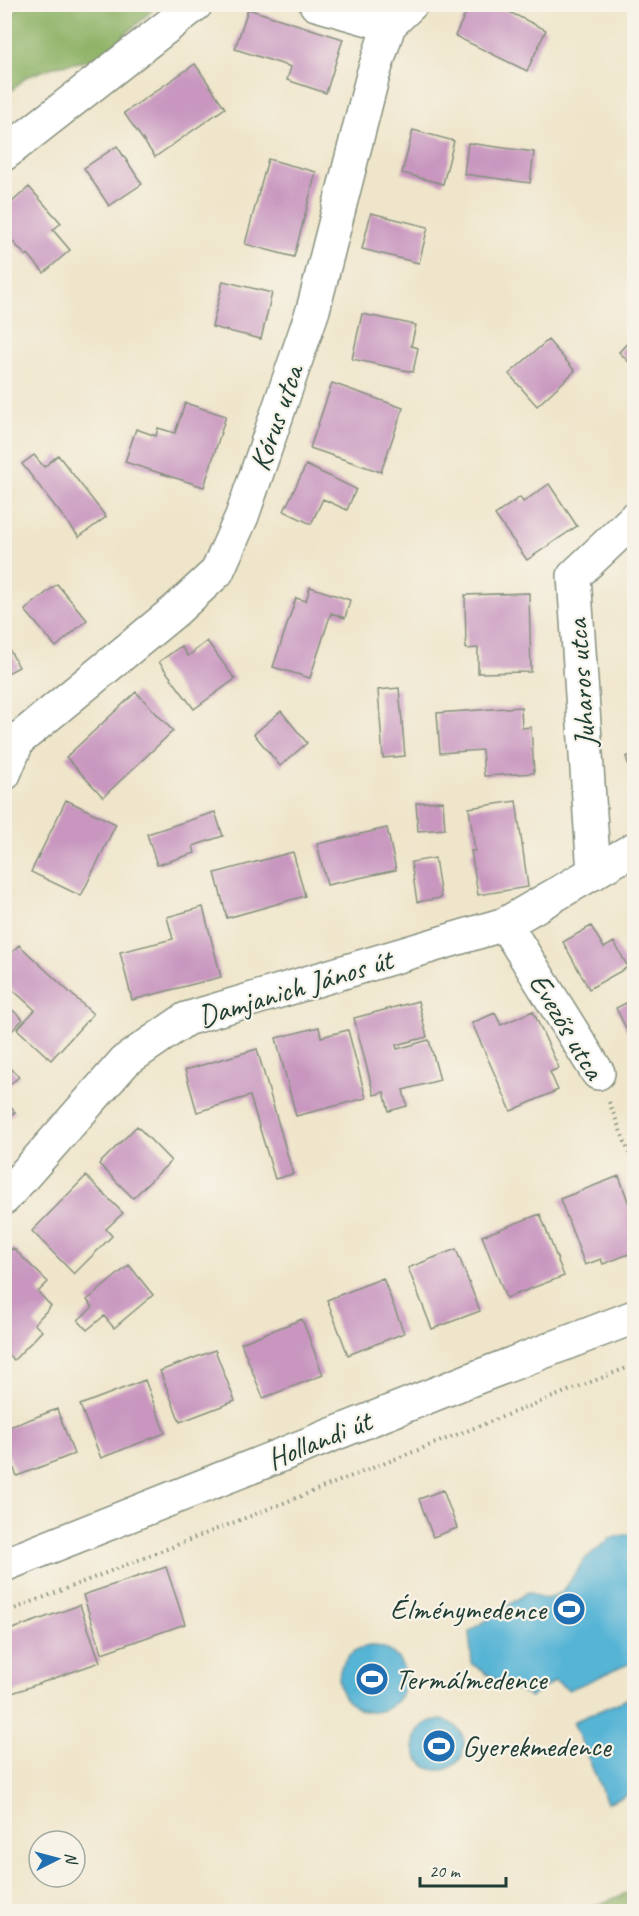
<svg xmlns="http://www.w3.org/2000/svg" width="639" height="1916" font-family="Caveat,sans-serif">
<rect width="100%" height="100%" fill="#f7f3e8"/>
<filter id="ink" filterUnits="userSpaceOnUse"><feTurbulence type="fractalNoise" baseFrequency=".0167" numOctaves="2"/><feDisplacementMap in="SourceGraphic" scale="12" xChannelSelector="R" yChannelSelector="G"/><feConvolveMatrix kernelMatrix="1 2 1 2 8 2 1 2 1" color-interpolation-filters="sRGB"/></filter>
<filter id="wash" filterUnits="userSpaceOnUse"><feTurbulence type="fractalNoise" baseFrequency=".008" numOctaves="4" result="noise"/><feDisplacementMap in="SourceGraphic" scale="24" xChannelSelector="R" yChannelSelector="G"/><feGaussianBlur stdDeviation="1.35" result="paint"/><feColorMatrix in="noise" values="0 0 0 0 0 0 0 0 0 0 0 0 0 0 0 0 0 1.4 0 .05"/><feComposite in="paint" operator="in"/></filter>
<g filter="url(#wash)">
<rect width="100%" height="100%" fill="#efe5ca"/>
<!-- forest -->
<path fill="#8eb266" stroke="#56784d" stroke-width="1.5" d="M 22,4 L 158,4 L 158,5 L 98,59 L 56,66 L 26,77 L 9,93 L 5,105 L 5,23 Z
M 634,1890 L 634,1911 L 583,1911 Z"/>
<!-- water -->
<path fill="#57b4d5" stroke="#3b7884" stroke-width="1.5" d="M 634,1533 L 634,1654 L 631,1663 L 569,1690 L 555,1681 L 531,1697 L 504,1685 L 472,1664 L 469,1632 L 528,1592 L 546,1599 L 563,1592 L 584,1560 L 611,1538 Z
M339 1679a33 33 0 1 1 66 0a33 33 0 1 1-66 0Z
M 634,1696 L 634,1792 L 607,1803 L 573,1722 Z
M414 1745a25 25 0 1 1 50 0a25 25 0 1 1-50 0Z"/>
<g id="blocks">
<!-- building -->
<path fill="#c896bf" d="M 470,4 L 493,4 L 546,30 L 527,71 L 455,36 Z
M 248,9 L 343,39 L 326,93 L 287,80 L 291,67 L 235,49 Z
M 195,64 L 225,108 L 155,157 L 124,113 Z
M 413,130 L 454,141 L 443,184 L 402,173 Z
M 468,143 L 534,152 L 530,183 L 464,174 Z
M 117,146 L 142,184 L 109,206 L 84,168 Z
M 268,159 L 316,172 L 294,257 L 245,244 Z
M 29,187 L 61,223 L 53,230 L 70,250 L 44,273 L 28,254 L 26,256 L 4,232 L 4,209 Z
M 371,213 L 428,227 L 419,263 L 362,249 Z
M 223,281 L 272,293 L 261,339 L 212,327 Z
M 362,314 L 416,325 L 411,346 L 418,348 L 413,372 L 352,359 Z
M 634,336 L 634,367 L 619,352 Z
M 548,340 L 575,371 L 537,406 L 509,374 Z
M 332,383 L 403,408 L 381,472 L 310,448 Z
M 185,403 L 226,416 L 204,487 L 125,462 L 136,429 L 156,436 L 158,428 L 175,433 Z
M 34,455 L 44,467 L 58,455 L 106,517 L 79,537 L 22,464 Z
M 306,465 L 356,489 L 347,510 L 323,499 L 311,524 L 284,511 Z
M 549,484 L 577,526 L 527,560 L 495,515 L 520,497 L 523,502 Z
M 57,584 L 87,620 L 56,647 L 25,610 Z
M 310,587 L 350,600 L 345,618 L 331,613 L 310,678 L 273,667 L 296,598 L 306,601 Z
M 529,593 L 531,672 L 478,673 L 478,648 L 466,649 L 465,595 Z
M 4,640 L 19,667 L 4,675 Z
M 207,641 L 235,679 L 194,709 L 159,662 L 181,646 L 188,656 Z
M 399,688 L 405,756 L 383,758 L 378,690 Z
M 136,692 L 173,731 L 103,797 L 66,757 Z
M 521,707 L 522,728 L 531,727 L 534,773 L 484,776 L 482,750 L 440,753 L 437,713 Z
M 281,711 L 307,743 L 280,766 L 254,734 Z
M 634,754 L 634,780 L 626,757 Z
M 66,800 L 116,824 L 81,896 L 31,872 Z
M 443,801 L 445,829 L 418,831 L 416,803 Z
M 516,801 L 528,887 L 478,895 L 471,851 L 475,851 L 469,808 Z
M 215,812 L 223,836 L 193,846 L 195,853 L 157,865 L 147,834 Z
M 387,828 L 396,870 L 327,885 L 317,844 Z
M 293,852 L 305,896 L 227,918 L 215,873 Z
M 435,858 L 441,898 L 417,902 L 411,862 Z
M 203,907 L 221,977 L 132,1000 L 120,952 L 173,939 L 167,917 Z
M 591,926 L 604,948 L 614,942 L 628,967 L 589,989 L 563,942 Z
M 19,945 L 93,1014 L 51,1060 L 17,1029 L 35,1010 L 4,982 L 4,961 Z
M 634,999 L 634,1045 L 616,1008 Z
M 418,1001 L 427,1037 L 396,1045 L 397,1049 L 429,1040 L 440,1080 L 403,1090 L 407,1106 L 389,1111 L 384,1092 L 374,1095 L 354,1018 Z
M 4,1003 L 23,1019 L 9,1034 L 4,1030 Z
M 533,1011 L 559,1068 L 550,1072 L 558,1090 L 511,1111 L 472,1023 L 495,1013 L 501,1025 Z
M 319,1027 L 321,1037 L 348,1030 L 366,1098 L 296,1116 L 276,1038 Z
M 257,1049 L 293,1174 L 275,1179 L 250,1096 L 197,1112 L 185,1070 Z
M 4,1061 L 19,1077 L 4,1089 Z
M 4,1100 L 15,1112 L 4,1121 Z
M 137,1126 L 171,1161 L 133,1198 L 99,1164 Z
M 86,1176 L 123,1213 L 106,1229 L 112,1236 L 74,1274 L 32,1231 Z
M 619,1176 L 634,1218 L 634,1252 L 603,1264 L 601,1259 L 585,1265 L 560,1199 Z
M 540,1214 L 564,1276 L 506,1298 L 482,1236 Z
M 13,1248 L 48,1282 L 38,1292 L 51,1306 L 34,1324 L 42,1331 L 14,1360 L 4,1351 L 4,1257 Z
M 456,1249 L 480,1311 L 432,1329 L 408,1268 Z
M 129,1265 L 153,1295 L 114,1328 L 104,1316 L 87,1330 L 78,1320 L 93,1307 L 87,1300 Z
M 383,1278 L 404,1333 L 348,1355 L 327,1300 Z
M 302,1319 L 323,1375 L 263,1398 L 241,1343 Z
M 215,1350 L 235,1401 L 180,1422 L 160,1371 Z
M 145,1380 L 165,1433 L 101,1458 L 80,1405 Z
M 57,1409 L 74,1454 L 17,1476 L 4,1445 L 4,1429 Z
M 443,1490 L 457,1528 L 433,1537 L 419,1499 Z
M 166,1567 L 185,1624 L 102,1653 L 83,1595 Z
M 80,1605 L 100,1662 L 4,1696 L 4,1632 Z"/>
</g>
</g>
<g filter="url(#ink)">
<use href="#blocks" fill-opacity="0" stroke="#87917f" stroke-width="1.5"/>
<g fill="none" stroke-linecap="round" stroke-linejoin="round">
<!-- street casing -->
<g stroke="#87917f" stroke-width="36">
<path id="street" d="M 316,4 L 389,25
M 4,154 L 196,4
M 4,740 L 18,740 L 176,610 L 217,572 L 242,516 L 313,310 L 373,75 L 389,25 L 411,4
M 4,774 L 18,740
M 594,873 L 574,576 L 634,519
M 505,924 L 598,1073
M 4,1198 L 125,1061 L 186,1019 L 505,924 L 634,849"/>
</g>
<!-- secondary casing -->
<g stroke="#87917f" stroke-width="36">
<path id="secondary" d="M 4,1565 L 475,1378 L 634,1317"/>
</g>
<!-- path -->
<path stroke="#87917f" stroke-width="4" stroke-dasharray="1.5 4.5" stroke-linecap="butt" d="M 609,1102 L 634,1165
M 4,1613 L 634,1365
M 621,1912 L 634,1906"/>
<!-- street -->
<use href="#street" stroke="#fff" stroke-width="33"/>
<!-- secondary -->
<use href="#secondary" stroke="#fff" stroke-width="33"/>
</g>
</g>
<!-- icons -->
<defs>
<g id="stadium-disc" transform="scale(1.725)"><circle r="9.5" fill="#1f6fb2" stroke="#f7f3e8"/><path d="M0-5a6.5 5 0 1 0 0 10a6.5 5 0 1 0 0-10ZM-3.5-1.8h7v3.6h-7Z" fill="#fff"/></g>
</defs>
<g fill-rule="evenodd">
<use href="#stadium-disc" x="569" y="1609"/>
<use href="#stadium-disc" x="372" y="1679"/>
<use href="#stadium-disc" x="439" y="1746"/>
</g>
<g text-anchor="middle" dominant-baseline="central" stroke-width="4.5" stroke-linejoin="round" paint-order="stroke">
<!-- street labels -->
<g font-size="30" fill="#1f3d34" stroke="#f7f3e8">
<text transform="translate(276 418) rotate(-71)">Kórus utca</text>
<text transform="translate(581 683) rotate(-94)">Juharos utca</text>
<text transform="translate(295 988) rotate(-17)">Damjanich János út</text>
<text transform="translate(567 1026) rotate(59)">Evezős utca</text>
<text transform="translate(319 1440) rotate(-22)">Hollandi út</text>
</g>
<!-- poi labels -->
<g font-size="30" fill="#1f3d34" stroke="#f7f3e8" text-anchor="start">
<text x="546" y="1609" text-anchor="end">Élménymedence</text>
<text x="395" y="1679">Termálmedence</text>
<text x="462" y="1746">Gyerekmedence</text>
</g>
</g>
<!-- margin -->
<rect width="639" height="1916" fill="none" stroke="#f7f3e8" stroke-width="24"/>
<!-- north arrow -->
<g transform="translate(57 1859) rotate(84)"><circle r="28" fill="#f7f3e8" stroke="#a1aaa0" stroke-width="1.5"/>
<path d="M0-4.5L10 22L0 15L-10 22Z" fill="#1f6fb2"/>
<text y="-9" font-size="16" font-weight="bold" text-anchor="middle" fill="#1f3d34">N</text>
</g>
<!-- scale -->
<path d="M420 1877v9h86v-9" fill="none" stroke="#1f3d34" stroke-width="3"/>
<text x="429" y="1877" font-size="18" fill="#1f3d34" stroke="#f7f3e8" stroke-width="4.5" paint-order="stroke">20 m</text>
</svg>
